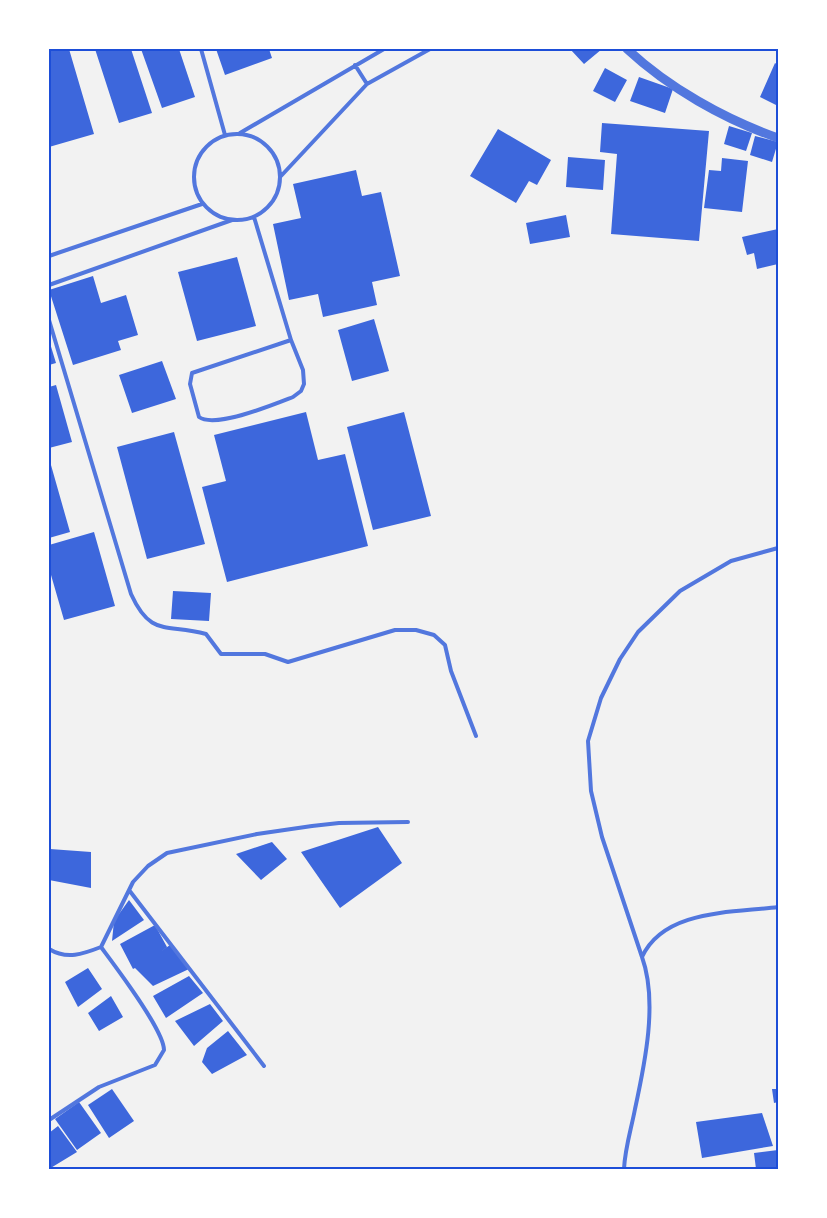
<svg xmlns="http://www.w3.org/2000/svg" width="827" height="1218" font-family="Ubuntu,sans-serif">
<rect width="100%" height="100%" fill="#f2f2f2"/>
<!-- building -->
<path fill="#3d67dc" d="M 49,49 L 69,49 L 94,134 L 49,147 Z
M 95,49 L 131,49 L 152,113 L 119,123 Z
M 141,49 L 179,49 L 195,97 L 162,108 Z
M 216,49 L 269,49 L 272,58 L 225,75 Z
M 570,49 L 602,49 L 584,64 Z
M 775,63 L 778,65 L 778,106 L 760,97 Z
M 605,68 L 627,80 L 615,102 L 593,91 Z
M 639,77 L 673,89 L 665,113 L 630,101 Z
M 602,123 L 709,131 L 699,241 L 611,234 L 617,154 L 600,152 Z
M 729,126 L 752,133 L 746,151 L 724,144 Z
M 498,129 L 551,160 L 537,185 L 529,181 L 516,203 L 470,176 Z
M 755,136 L 778,142 L 772,162 L 750,155 Z
M 568,157 L 605,160 L 603,190 L 566,187 Z
M 722,158 L 748,161 L 742,212 L 704,208 L 709,170 L 721,171 Z
M 356,170 L 362,196 L 381,192 L 400,276 L 372,282 L 377,305 L 323,317 L 318,294 L 289,300 L 273,224 L 301,218 L 293,184 Z
M 566,215 L 570,237 L 530,244 L 526,223 Z
M 778,229 L 778,264 L 757,269 L 754,253 L 747,255 L 742,237 Z
M 237,257 L 256,326 L 197,341 L 178,272 Z
M 93,276 L 101,303 L 126,295 L 138,335 L 118,341 L 121,350 L 73,365 L 49,290 Z
M 374,319 L 389,371 L 352,381 L 338,330 Z
M 49,340 L 56,363 L 49,365 Z
M 162,361 L 176,399 L 132,413 L 119,375 Z
M 56,385 L 72,442 L 49,448 L 49,387 Z
M 306,412 L 318,460 L 345,454 L 368,546 L 227,582 L 202,487 L 226,481 L 214,435 Z
M 404,412 L 431,516 L 373,530 L 347,427 Z
M 174,432 L 205,544 L 147,559 L 117,447 Z
M 49,458 L 70,532 L 49,538 Z
M 94,532 L 115,606 L 64,620 L 49,568 L 49,545 Z
M 173,591 L 211,593 L 209,621 L 171,619 Z
M 378,827 L 402,863 L 340,908 L 301,852 Z
M 272,842 L 287,859 L 261,880 L 236,854 Z
M 50,849 L 91,852 L 91,888 L 49,880 Z
M 129,900 L 144,920 L 112,941 L 114,921 Z
M 155,925 L 167,947 L 160,952 L 170,945 L 189,969 L 153,986 L 135,968 L 133,969 L 120,944 Z
M 88,968 L 102,989 L 78,1007 L 65,982 Z
M 189,976 L 203,993 L 166,1018 L 153,996 Z
M 111,996 L 123,1017 L 99,1031 L 88,1013 Z
M 210,1004 L 223,1021 L 194,1046 L 175,1021 Z
M 228,1031 L 247,1055 L 212,1074 L 202,1062 L 207,1048 Z
M 112,1089 L 134,1121 L 109,1138 L 88,1105 Z
M 772,1089 L 778,1089 L 778,1102 L 774,1103 Z
M 79,1102 L 101,1133 L 77,1150 L 55,1119 Z
M 762,1113 L 773,1146 L 702,1158 L 696,1122 Z
M 58,1126 L 77,1152 L 49,1169 L 49,1133 Z
M 778,1150 L 778,1169 L 756,1169 L 754,1153 Z"/>
<g fill="none" stroke-linecap="round" stroke-linejoin="round">
<!-- service -->
<path stroke="#5277de" stroke-width="4" d="M 201,49 L 225,135
M 355,65 L 367,84
M 240,133 L 384,49
M194 177a43 43 0 1 1 86 0a43 43 0 1 1-86 0Z
M 281,176 L 367,84 L 430,49
M 254,217 L 291,340 L 303,370 L 304,384 L 301,391 L 293,397 C 275,404 215,429 199,417 L 190,384 L 192,373 L 291,340
M 49,256 L 202,204
M 49,285 L 232,220
M 49,320 L 131,594 C 151,638 167,623 206,634 L 221,654 L 265,654 L 288,662 L 395,630 L 416,630 L 434,635 L 445,645 L 451,671 L 476,736
M 129,890 L 264,1066
M 49,949 C 67,960 83,954 101,947 L 133,882 L 148,866 L 167,853 L 257,834 L 312,826 L 339,823 L 408,822
M 642,957 L 602,837 L 591,791 L 588,741 L 601,698 L 620,659 L 638,632 L 680,591 L 731,561 L 778,548
M 49,1120 L 99,1087 L 155,1065 L 164,1050 C 164,1030 115,966 101,947
M 624,1169 C 625,1148 631,1130 635,1109 C 645,1063 658,1001 642,957 C 664,909 733,913 778,907"/>
<!-- tertiary -->
<path stroke="#5277de" stroke-width="9" d="M 627,49 C 669,88 724,119 778,138"/>
</g>
<!-- border -->
<rect width="827" height="1218" fill="none" stroke="#ffffff" stroke-width="100"/>
<rect x="50" y="50" width="727" height="1118" fill="none" stroke="#1d4ed8" stroke-width="2"/>
</svg>
